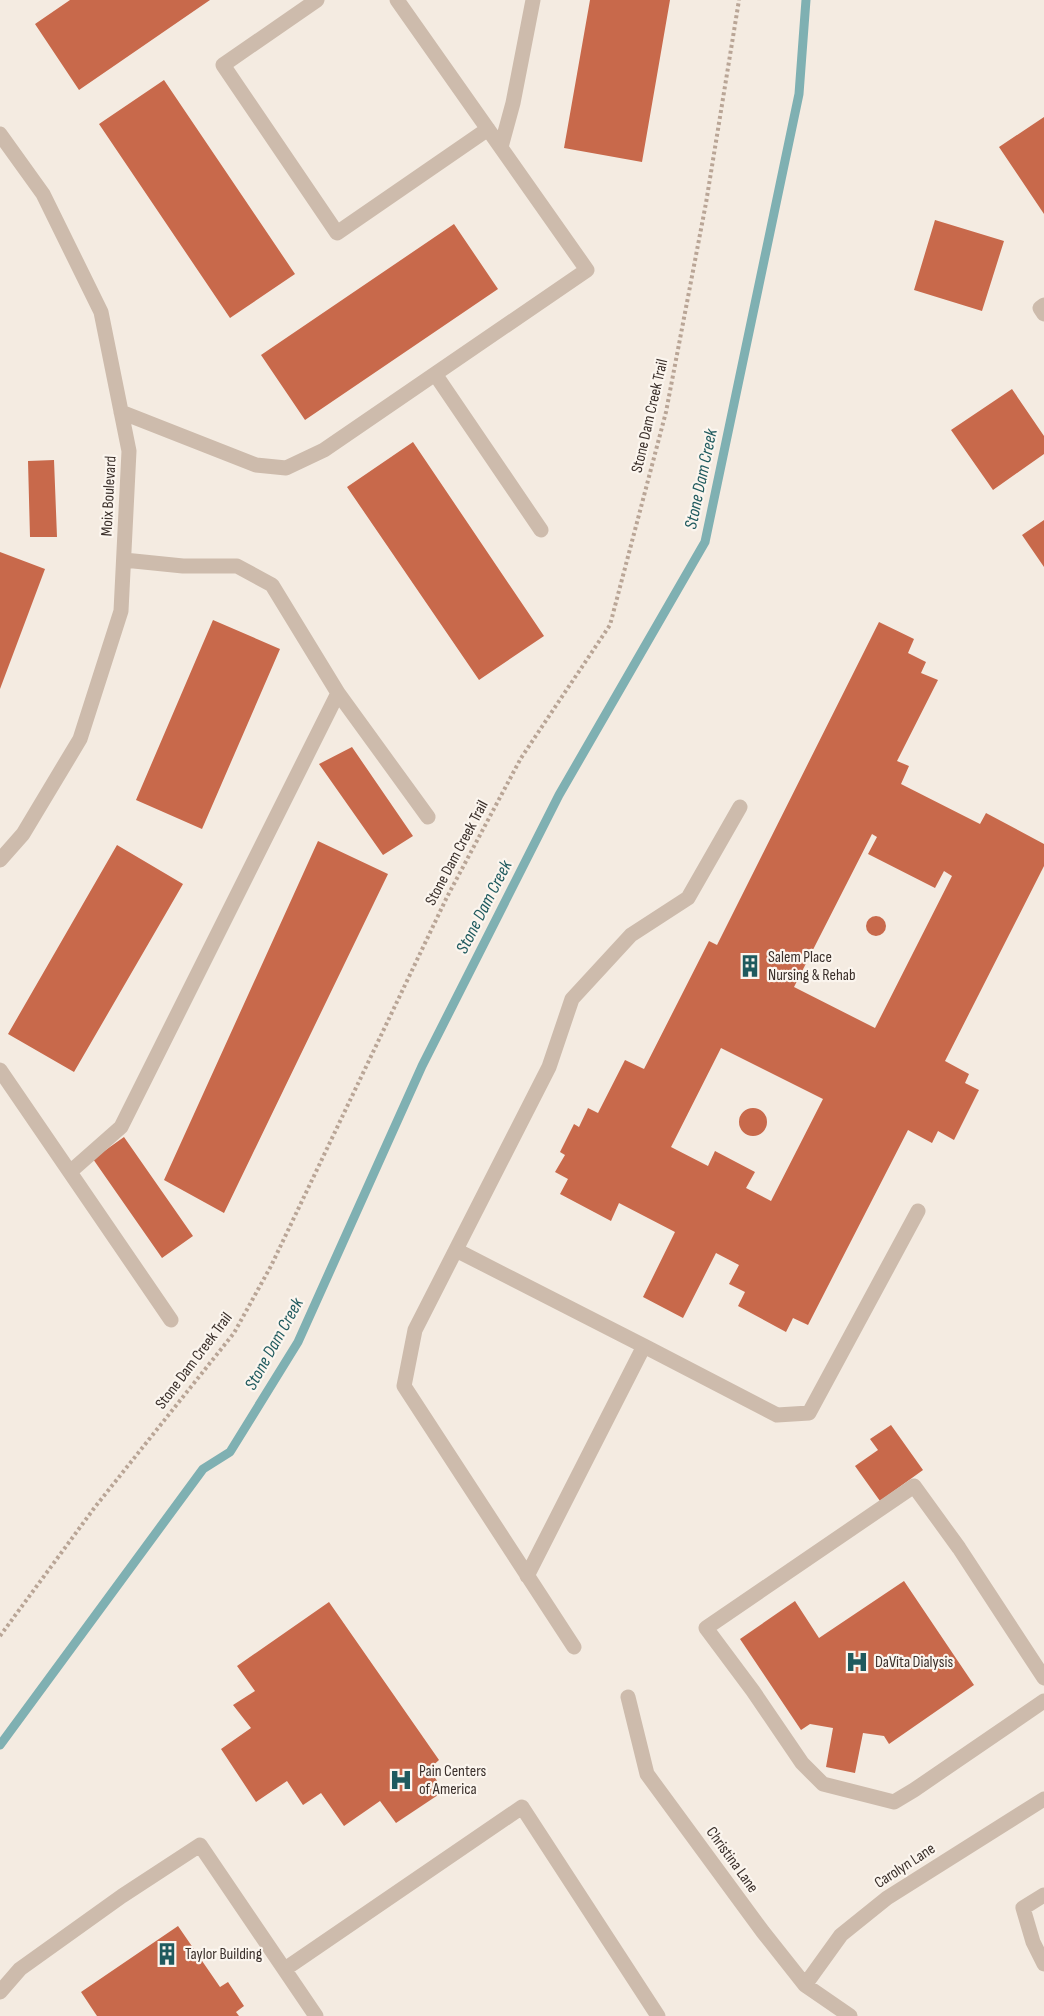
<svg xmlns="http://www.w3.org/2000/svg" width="1044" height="2016" font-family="'Sofia Sans Condensed',sans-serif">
<rect width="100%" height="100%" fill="#f4ebe1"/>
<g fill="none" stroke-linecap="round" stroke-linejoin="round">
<!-- stream -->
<path stroke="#7fb0b2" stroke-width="9" d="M 0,1745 L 203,1469 L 230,1452 L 298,1342 L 422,1066 L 559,795 L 705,542 L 799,94 L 806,0"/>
</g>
<!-- building -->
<path fill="#c8694b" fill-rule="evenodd" d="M 70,0 L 210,0 L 79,90 L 35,24 Z
M 590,0 L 670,0 L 642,162 L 564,148 Z
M 164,80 L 295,274 L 230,318 L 99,124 Z
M 1044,117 L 1044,214 L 999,147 Z
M 935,220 L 1004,241 L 982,311 L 914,290 Z
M 454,224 L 498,289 L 305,420 L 261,355 Z
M 1012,389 L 1044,436 L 1044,454 L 993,490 L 951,430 Z
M 413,442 L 544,636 L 479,680 L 347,487 Z
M 54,460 L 57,537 L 30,537 L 28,461 Z
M 1044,520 L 1044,567 L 1022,535 Z
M 0,552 L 45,569 L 0,689 Z
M 213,620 L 280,649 L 202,829 L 136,800 Z
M 879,622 L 914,639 L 908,653 L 926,662 L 921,673 L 938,680 L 897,761 L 909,766 L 901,784 L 980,824 L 986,813 L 1044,844 L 1044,866 L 945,1061 L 969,1074 L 965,1083 L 979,1090 L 954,1140 L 938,1131 L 932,1143 L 908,1130 L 808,1325 L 793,1318 L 786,1332 L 738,1306 L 745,1292 L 729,1284 L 739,1265 L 716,1253 L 683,1318 L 643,1297 L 675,1232 L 619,1203 L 611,1221 L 560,1194 L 568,1179 L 555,1172 L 565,1155 L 560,1152 L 574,1124 L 579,1127 L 588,1108 L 598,1113 L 625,1060 L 644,1069 L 709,941 L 717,945 ZM 872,834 L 877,837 L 868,854 L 935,888 L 944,871 L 952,876 L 875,1028 L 794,987 ZM 721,1048 L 823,1099 L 771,1201 L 746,1188 L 755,1172 L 715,1151 L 708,1166 L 671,1147 Z
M 352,747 L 413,836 L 383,855 L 319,764 Z
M 318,841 L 388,874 L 224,1213 L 164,1180 Z
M 117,845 L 183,884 L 74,1072 L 8,1034 Z
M866 926a10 10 0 1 1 20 0a10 10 0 1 1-20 0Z
M739 1122a14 14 0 1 1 28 0a14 14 0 1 1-28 0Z
M 124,1137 L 193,1236 L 162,1258 L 93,1159 Z
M 891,1425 L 923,1470 L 880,1501 L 855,1466 L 878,1450 L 870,1439 Z
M 904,1581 L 974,1685 L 889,1744 L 884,1736 L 863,1733 L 855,1773 L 826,1767 L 833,1728 L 810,1724 L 801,1730 L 740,1639 L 795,1601 L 819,1638 Z
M 329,1602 L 439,1760 L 429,1769 L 444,1791 L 396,1823 L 380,1801 L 344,1826 L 321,1793 L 303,1805 L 287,1781 L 256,1802 L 221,1749 L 251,1728 L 233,1705 L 255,1691 L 237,1666 Z
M 178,1926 L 220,1987 L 228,1982 L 244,2006 L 236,2012 L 239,2016 L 97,2016 L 81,1992 Z"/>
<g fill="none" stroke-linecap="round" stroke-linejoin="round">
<!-- path -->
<path stroke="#b9a596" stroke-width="4" stroke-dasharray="3 3" stroke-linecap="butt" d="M 0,1636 L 95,1507 L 234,1333 L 271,1266 L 447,897 L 521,758 L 610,625 L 666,412 L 706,203 L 739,0"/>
<!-- minor -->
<path stroke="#cdbbac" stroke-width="15" d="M 317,0 L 223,65 L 337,233 L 488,129
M 0,134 L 43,194 L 101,312 L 129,451 L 121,611 L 80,739 L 23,834 L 0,860
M 501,147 L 513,103 L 533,0
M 1044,305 L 1040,308 L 1044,314
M 435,374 L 541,530
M 121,412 L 256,465 L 286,468 L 324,450 L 587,270 L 397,0
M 338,693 L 428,817
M 0,1070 L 171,1320
M 70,1172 L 121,1127 L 338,693 L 272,585 L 237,566 L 183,566 L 124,560
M 456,1250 L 644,1346
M 527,1576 L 644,1346 L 777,1415 L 809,1413 L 918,1211
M 574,1647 L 404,1386 L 415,1330 L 549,1067 L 572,999 L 631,935 L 688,898 L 740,807
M 1044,1678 L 959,1548 L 914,1486 L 706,1628 L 753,1691 L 802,1763 L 823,1784 L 894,1802 L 914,1790 L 1044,1701
M 628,1697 L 647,1774 L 763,1932 L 805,1985 L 850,2016
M 1044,1895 L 1023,1908 L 1033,1942 L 1044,1964
M 285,1969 L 522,1807 L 658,2016
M 805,1985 L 841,1935 L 887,1898 L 1044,1799
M 0,1992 L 20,1969 L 122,1896 L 200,1845 L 316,2016"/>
</g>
<!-- icons -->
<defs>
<g id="building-bare" transform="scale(1.8)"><path d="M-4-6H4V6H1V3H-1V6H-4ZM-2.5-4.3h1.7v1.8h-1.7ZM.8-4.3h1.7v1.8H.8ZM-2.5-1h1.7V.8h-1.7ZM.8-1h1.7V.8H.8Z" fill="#1f5a5e" stroke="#fbf5ee" stroke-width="2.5" paint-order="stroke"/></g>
<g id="hospital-bare" transform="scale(1.8)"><path d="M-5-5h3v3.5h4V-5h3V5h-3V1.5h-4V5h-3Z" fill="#1f5a5e" stroke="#fbf5ee" stroke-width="2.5" paint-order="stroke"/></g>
</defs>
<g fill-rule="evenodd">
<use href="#building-bare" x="750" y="966"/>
<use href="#hospital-bare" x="857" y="1662"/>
<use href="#hospital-bare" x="401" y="1780"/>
<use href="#building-bare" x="167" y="1954"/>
</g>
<g text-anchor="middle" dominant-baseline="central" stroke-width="4.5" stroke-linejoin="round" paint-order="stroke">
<!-- street labels -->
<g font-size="16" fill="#3b302b" stroke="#fbf5ee">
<text transform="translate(650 416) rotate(-77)">Stone Dam Creek Trail</text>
<text transform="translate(109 496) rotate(-87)">Moix Boulevard</text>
<text transform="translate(457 853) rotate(-62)">Stone Dam Creek Trail</text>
<text transform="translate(194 1361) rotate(-53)">Stone Dam Creek Trail</text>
<text transform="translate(732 1860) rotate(54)">Christina Lane</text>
<text transform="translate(905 1866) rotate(-33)">Carolyn Lane</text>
</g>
<!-- poi labels -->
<g font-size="16" fill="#3b302b" stroke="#fbf5ee" text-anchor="start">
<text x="768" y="957">Salem Place<tspan x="768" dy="18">Nursing &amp; Rehab</tspan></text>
<text x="875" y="1662">DaVita Dialysis</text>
<text x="419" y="1771">Pain Centers<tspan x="419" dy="18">of America</tspan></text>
<text x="185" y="1954">Taylor Building</text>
</g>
<!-- water labels -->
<g font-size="18" font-style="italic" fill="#1f5a5e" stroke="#fbf5ee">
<text transform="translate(701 479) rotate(-78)">Stone Dam Creek</text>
<text transform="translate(484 907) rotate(-63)">Stone Dam Creek</text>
<text transform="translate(274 1344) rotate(-61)">Stone Dam Creek</text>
</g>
</g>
</svg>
